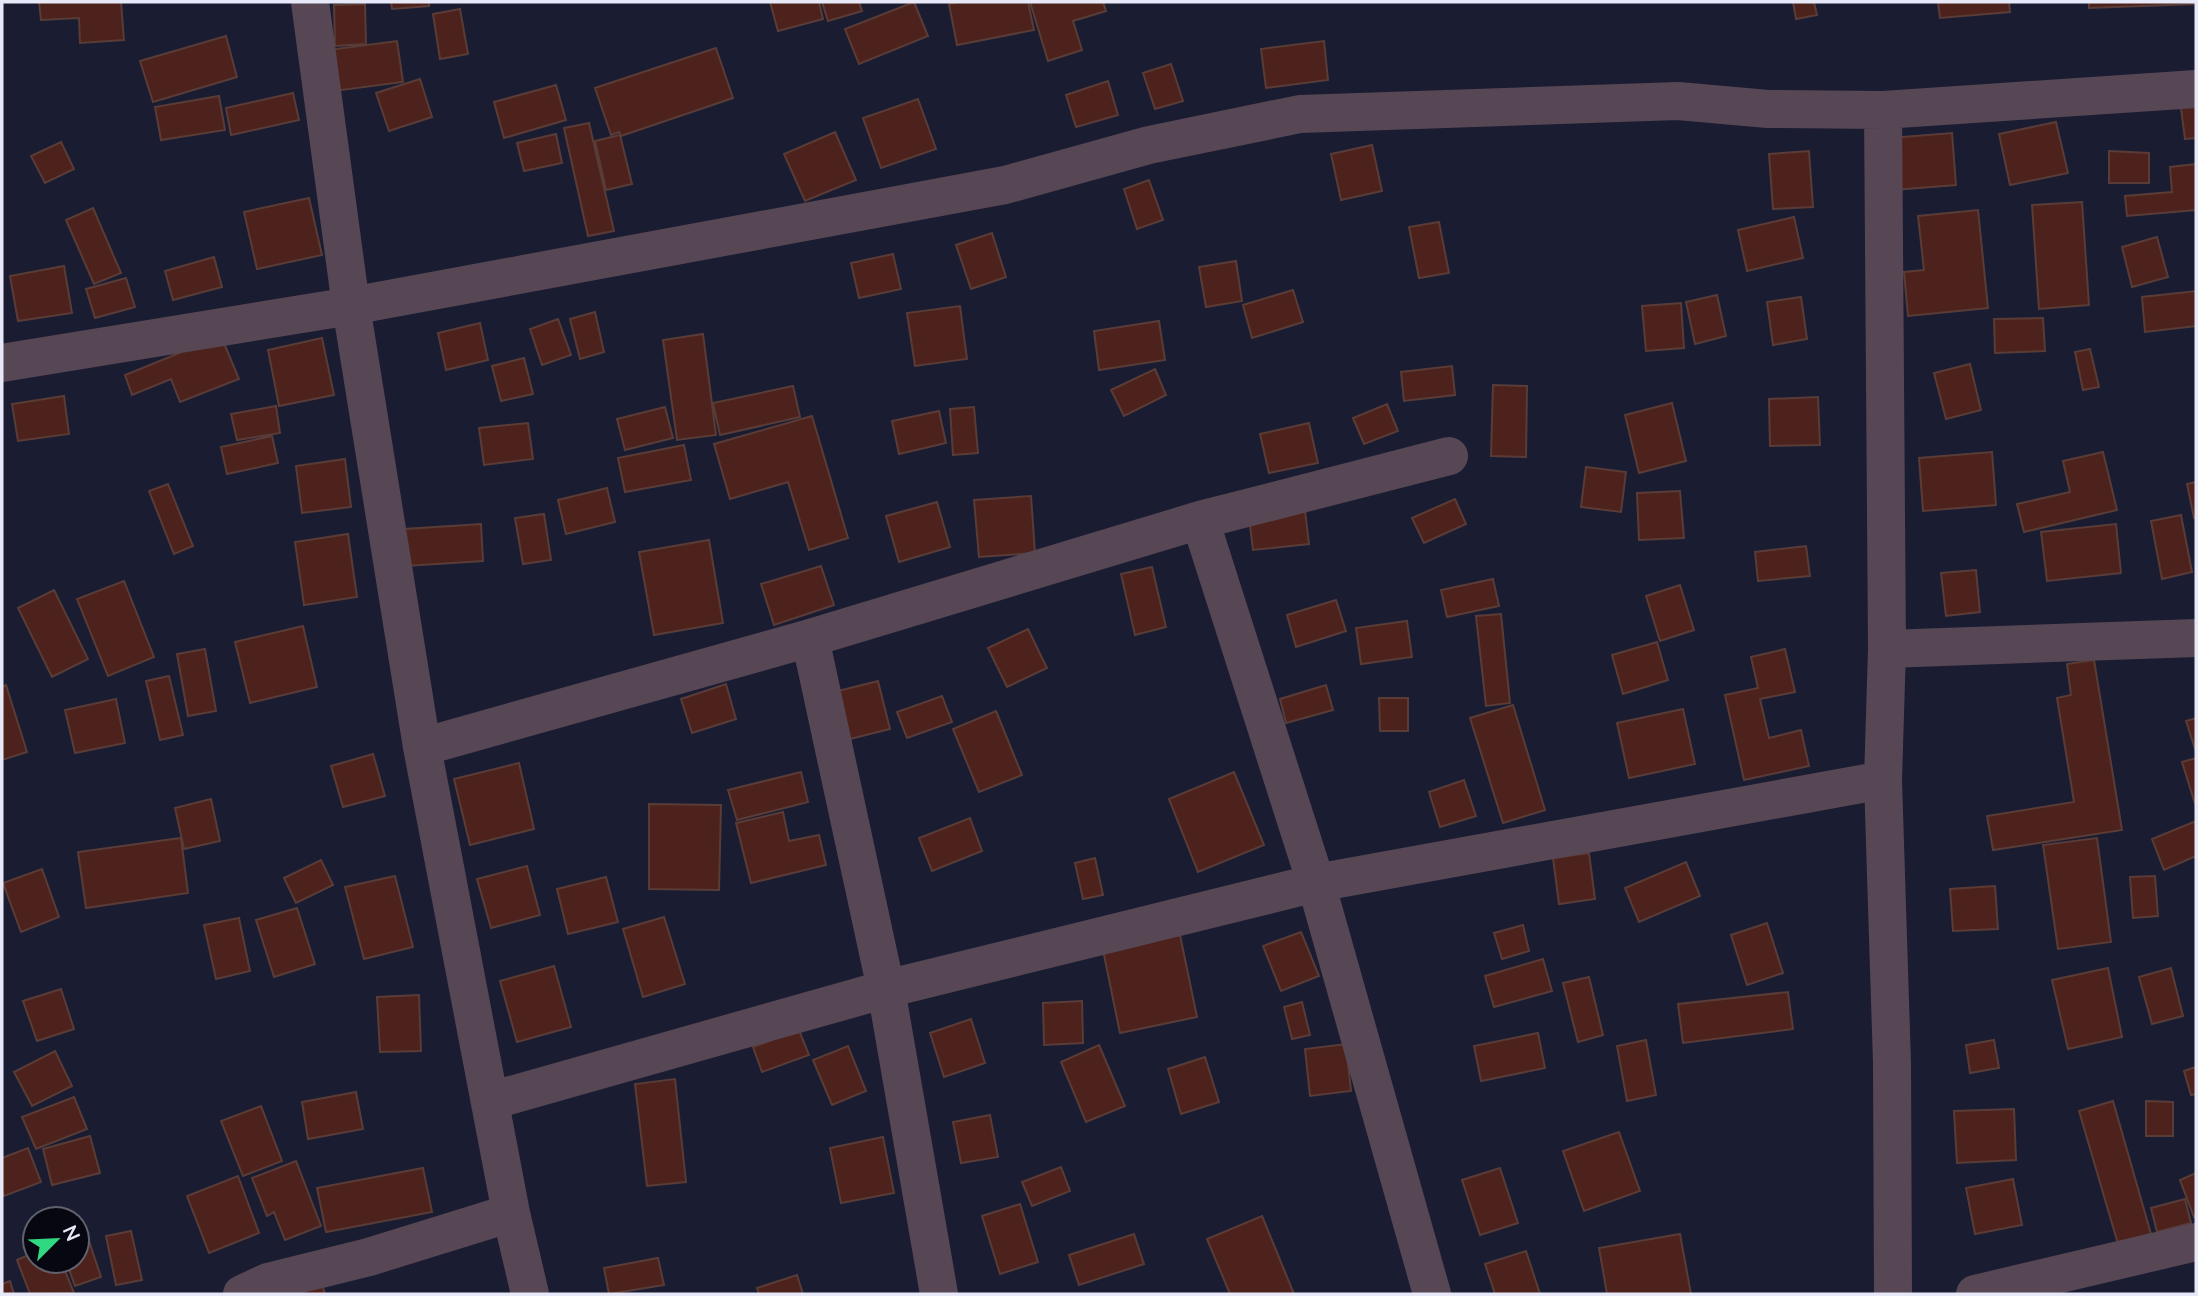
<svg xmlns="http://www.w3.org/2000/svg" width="2198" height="1296" font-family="Lato,sans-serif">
<rect width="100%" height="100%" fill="#1a1c32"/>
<!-- building -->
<path fill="#4e221c" stroke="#593c37" stroke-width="2" d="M 39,2 L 121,2 L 124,40 L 80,43 L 79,18 L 41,20 Z
M 391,2 L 429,2 L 429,6 L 392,9 Z
M 770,2 L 819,2 L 823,19 L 778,31 Z
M 822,2 L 859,2 L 862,11 L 828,21 Z
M 914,2 L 928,36 L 859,64 L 845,29 Z
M 959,2 L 1028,2 L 1034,30 L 957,45 L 949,4 Z
M 1030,2 L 1103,2 L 1106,11 L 1073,21 L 1082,50 L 1048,61 Z
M 1793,2 L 1814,2 L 1817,15 L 1796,19 Z
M 1938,2 L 2009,2 L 2010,12 L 1940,18 Z
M 2089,2 L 2196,2 L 2196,4 L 2089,8 Z
M 365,4 L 366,44 L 335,46 L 334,5 Z
M 460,9 L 468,54 L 440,59 L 433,14 Z
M 226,36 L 237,77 L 153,102 L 140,61 Z
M 397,41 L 403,82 L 334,91 L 328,50 Z
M 1324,41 L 1328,80 L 1266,88 L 1261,49 Z
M 716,48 L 733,98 L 621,136 L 619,132 L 611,135 L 595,88 Z
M 1171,64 L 1183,101 L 1155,109 L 1143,73 Z
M 420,79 L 432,117 L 389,131 L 376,93 Z
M 1108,81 L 1118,115 L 1076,127 L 1066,95 Z
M 556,85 L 566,120 L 504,138 L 494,102 Z
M 293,93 L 299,120 L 231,135 L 226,108 Z
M 219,96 L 225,130 L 161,140 L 155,107 Z
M 918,99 L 936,149 L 881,168 L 863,118 Z
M 2196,99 L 2196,138 L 2185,139 L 2180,101 Z
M 2056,122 L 2068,173 L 2010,185 L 1999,134 Z
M 589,123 L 614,231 L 588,236 L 564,128 Z
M 835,132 L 856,180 L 805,201 L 784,154 Z
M 1952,133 L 1956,185 L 1894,190 L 1890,138 Z
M 556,134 L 562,163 L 524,171 L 517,143 Z
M 620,135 L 632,184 L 606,190 L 595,141 Z
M 61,142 L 74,169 L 45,183 L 31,156 Z
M 1372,145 L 1382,191 L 1341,200 L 1331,154 Z
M 1809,151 L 1813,207 L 1773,209 L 1769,154 Z
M 2109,151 L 2149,153 L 2149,183 L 2109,183 Z
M 2196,164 L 2196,210 L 2127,216 L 2125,196 L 2172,192 L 2170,167 Z
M 1149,180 L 1163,220 L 1137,229 L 1124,189 Z
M 309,198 L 322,255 L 257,269 L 244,212 Z
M 2082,202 L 2089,305 L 2039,309 L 2032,205 Z
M 93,208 L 121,273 L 94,284 L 66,220 Z
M 1978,210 L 1988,308 L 1908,316 L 1904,272 L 1924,270 L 1918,216 Z
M 1794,217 L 1803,258 L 1747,271 L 1738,230 Z
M 1439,222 L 1449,273 L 1419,278 L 1409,227 Z
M 992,233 L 1006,277 L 971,289 L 956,245 Z
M 2157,237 L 2168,277 L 2132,287 L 2122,247 Z
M 893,254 L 901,289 L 859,298 L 851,263 Z
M 214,257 L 222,287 L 173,300 L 165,271 Z
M 1236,261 L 1242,301 L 1206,307 L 1199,267 Z
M 64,266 L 72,313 L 18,321 L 10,276 Z
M 126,278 L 135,307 L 95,318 L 86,289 Z
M 1293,290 L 1303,322 L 1252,338 L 1243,305 Z
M 2196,291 L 2196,326 L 2145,332 L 2142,297 Z
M 1717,295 L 1726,336 L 1695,344 L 1686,302 Z
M 1801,297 L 1807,339 L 1773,345 L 1767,302 Z
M 1681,303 L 1684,348 L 1646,351 L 1642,306 Z
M 960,306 L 967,359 L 915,366 L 907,313 Z
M 595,312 L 604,352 L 580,359 L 570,319 Z
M 2043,318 L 2045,351 L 1995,353 L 1994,319 Z
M 558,319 L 571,355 L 542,365 L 530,329 Z
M 1159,321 L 1165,360 L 1099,370 L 1094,331 Z
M 480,323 L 488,360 L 446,370 L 438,333 Z
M 703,334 L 716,435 L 677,440 L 663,340 Z
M 221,336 L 239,379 L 180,402 L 171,379 L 132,395 L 125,375 Z
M 322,338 L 334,395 L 279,406 L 268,350 Z
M 2090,349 L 2099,387 L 2083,390 L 2075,352 Z
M 524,358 L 533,394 L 501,401 L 492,366 Z
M 1970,364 L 1981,410 L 1946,419 L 1934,373 Z
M 1452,366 L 1455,395 L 1404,401 L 1401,372 Z
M 1155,369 L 1166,395 L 1124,416 L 1111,390 Z
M 1493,385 L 1527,386 L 1526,457 L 1491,456 Z
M 793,386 L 800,417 L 720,435 L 713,403 Z
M 64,396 L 69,434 L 18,441 L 12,404 Z
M 1818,397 L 1820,445 L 1770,446 L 1769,399 Z
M 1672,403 L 1686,461 L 1639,473 L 1625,415 Z
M 1387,404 L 1398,431 L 1364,444 L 1353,418 Z
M 276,406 L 280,433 L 237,440 L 231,414 Z
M 665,407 L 673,438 L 625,450 L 617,419 Z
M 974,407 L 978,453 L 953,455 L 950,409 Z
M 939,411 L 946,443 L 899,454 L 892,421 Z
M 812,416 L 848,538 L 809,550 L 788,482 L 730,499 L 714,444 Z
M 528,423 L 533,459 L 484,465 L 479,428 Z
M 1309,423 L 1318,463 L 1269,473 L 1260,434 Z
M 272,436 L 278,463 L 227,474 L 221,447 Z
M 684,445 L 691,480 L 625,492 L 618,458 Z
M 1992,452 L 1996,505 L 1923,511 L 1919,458 Z
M 2103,452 L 2117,510 L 2024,532 L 2017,504 L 2070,492 L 2063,461 Z
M 345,459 L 351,507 L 302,513 L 296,466 Z
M 1586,467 L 1626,472 L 1621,512 L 1581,507 Z
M 2196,482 L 2196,517 L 2194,518 L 2187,484 Z
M 168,484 L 193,546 L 174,554 L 149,491 Z
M 607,488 L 615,522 L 566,534 L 558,500 Z
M 1680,491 L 1684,538 L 1639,540 L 1637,493 Z
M 1031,496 L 1035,553 L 979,557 L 974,500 Z
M 1455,499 L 1466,524 L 1424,543 L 1412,518 Z
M 937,502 L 950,547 L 899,562 L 886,516 Z
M 1305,511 L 1309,544 L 1253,550 L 1249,517 Z
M 544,514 L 551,560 L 523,564 L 515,518 Z
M 2181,515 L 2192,572 L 2162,579 L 2151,521 Z
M 481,524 L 483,561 L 406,566 L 404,529 Z
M 2116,524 L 2121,573 L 2047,581 L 2041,532 Z
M 348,534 L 357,597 L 304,605 L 295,542 Z
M 709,540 L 723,623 L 654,635 L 639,552 Z
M 1806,546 L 1810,576 L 1758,581 L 1755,552 Z
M 821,566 L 834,605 L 774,625 L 761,584 Z
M 1152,567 L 1166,627 L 1135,635 L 1121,574 Z
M 1976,570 L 1980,612 L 1946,616 L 1941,573 Z
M 1493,579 L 1499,606 L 1447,617 L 1441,590 Z
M 124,581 L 154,657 L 108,676 L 77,599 Z
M 1680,585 L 1694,630 L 1660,641 L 1646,596 Z
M 54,590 L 88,659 L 52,677 L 18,608 Z
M 1336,600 L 1346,631 L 1296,647 L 1287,615 Z
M 1501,614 L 1510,703 L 1486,706 L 1476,616 Z
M 1407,621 L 1412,657 L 1361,664 L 1356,628 Z
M 303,626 L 317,687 L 250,703 L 235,642 Z
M 1028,629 L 1047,668 L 1007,687 L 988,648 Z
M 1657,642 L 1668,680 L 1623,694 L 1612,655 Z
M 205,649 L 216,711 L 188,716 L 177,654 Z
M 1785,649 L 1795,692 L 1760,699 L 1769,738 L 1801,730 L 1809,766 L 1744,780 L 1725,695 L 1758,688 L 1751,657 Z
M 2094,660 L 2122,830 L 1993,850 L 1987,816 L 2074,802 L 2057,698 L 2071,695 L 2067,664 Z
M 169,676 L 183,735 L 160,740 L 146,681 Z
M 878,681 L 890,729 L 850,739 L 838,691 Z
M 726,684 L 736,719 L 692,733 L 681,699 Z
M 6,685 L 27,752 L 2,760 L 2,687 Z
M 1326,685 L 1333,710 L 1286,723 L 1280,699 Z
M 942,696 L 952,722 L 907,738 L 897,712 Z
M 1379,698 L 1408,698 L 1408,731 L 1380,731 Z
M 116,699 L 125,743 L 75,753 L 65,710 Z
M 1513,705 L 1545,810 L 1503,823 L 1470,718 Z
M 1683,709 L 1695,764 L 1629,778 L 1617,723 Z
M 996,711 L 1022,775 L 979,792 L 953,729 Z
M 2196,718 L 2196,752 L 2186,721 Z
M 373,754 L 385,796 L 343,807 L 331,766 Z
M 2196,758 L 2196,807 L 2182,762 Z
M 519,763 L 534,829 L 470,845 L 454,779 Z
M 801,772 L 808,802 L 737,820 L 728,790 Z
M 1234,772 L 1264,845 L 1198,872 L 1169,799 Z
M 1464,780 L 1476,816 L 1440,827 L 1429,792 Z
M 211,799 L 220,841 L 184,849 L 175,808 Z
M 649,804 L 721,805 L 719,890 L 649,889 Z
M 783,812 L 789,841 L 819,835 L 826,865 L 751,883 L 736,823 Z
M 970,818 L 982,851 L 932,871 L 919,838 Z
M 2196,821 L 2196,856 L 2164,870 L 2152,839 Z
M 181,838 L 188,893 L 86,908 L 78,852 Z
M 2097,838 L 2111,942 L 2058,949 L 2043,845 Z
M 1589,853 L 1595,899 L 1559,904 L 1553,858 Z
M 1095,858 L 1103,895 L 1083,899 L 1075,863 Z
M 321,860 L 333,885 L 296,903 L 284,878 Z
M 1686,862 L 1700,896 L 1639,922 L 1625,888 Z
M 527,866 L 540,915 L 491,928 L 477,879 Z
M 42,869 L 59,917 L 21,932 L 3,883 Z
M 395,876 L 413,947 L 364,959 L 345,887 Z
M 2155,876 L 2158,916 L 2133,918 L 2130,877 Z
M 606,877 L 618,922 L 568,934 L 557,889 Z
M 1995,886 L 1998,929 L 1953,931 L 1950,889 Z
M 297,908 L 315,964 L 274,977 L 256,920 Z
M 664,917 L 685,984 L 643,997 L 623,929 Z
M 239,918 L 250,971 L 216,979 L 204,925 Z
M 1767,923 L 1783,973 L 1747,985 L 1731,935 Z
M 1523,925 L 1529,951 L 1502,959 L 1494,933 Z
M 1301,932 L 1319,976 L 1281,991 L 1263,946 Z
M 1180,935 L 1197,1017 L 1120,1033 L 1103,950 Z
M 1543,959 L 1552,991 L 1494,1007 L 1485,976 Z
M 554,966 L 571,1027 L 517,1042 L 500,981 Z
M 2108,968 L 2122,1037 L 2068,1049 L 2052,980 Z
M 2171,968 L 2183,1016 L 2152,1024 L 2139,977 Z
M 1589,977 L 1603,1035 L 1578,1042 L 1563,983 Z
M 61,989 L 74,1029 L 37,1041 L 23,1001 Z
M 1788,992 L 1793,1029 L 1683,1043 L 1678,1004 Z
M 419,995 L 421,1051 L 380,1052 L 377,997 Z
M 1082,1001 L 1083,1043 L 1044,1045 L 1043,1003 Z
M 1302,1002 L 1310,1035 L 1292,1039 L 1284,1007 Z
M 971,1019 L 985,1063 L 944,1077 L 930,1033 Z
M 799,1030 L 809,1055 L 762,1072 L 753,1047 Z
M 1538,1033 L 1545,1068 L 1481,1081 L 1474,1046 Z
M 1646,1040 L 1656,1095 L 1627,1101 L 1617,1046 Z
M 1994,1040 L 1999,1068 L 1970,1073 L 1966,1045 Z
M 1346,1044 L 1351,1091 L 1310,1096 L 1305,1049 Z
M 1099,1045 L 1125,1106 L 1086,1122 L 1061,1062 Z
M 848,1046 L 866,1091 L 832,1105 L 813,1060 Z
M 55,1051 L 72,1086 L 32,1106 L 14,1072 Z
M 1205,1057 L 1219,1102 L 1181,1114 L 1168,1069 Z
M 2196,1067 L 2196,1094 L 2191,1095 L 2184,1071 Z
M 675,1079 L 686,1182 L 647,1186 L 635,1084 Z
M 356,1092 L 363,1129 L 308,1139 L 302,1102 Z
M 74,1097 L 87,1129 L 36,1149 L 22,1117 Z
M 2113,1101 L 2151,1234 L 2118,1244 L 2079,1111 Z
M 2146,1101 L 2173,1102 L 2173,1136 L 2146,1136 Z
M 261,1106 L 282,1161 L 243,1176 L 221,1121 Z
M 2014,1109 L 2016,1160 L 1957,1163 L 1954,1111 Z
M 990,1115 L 998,1157 L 961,1163 L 953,1122 Z
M 1619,1132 L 1640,1191 L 1584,1211 L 1563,1151 Z
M 90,1136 L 100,1173 L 52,1185 L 43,1149 Z
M 883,1137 L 894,1193 L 841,1203 L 830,1148 Z
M 28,1148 L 41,1182 L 4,1196 L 2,1190 L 2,1158 Z
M 296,1161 L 321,1226 L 285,1240 L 274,1212 L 267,1216 L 252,1178 Z
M 1061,1167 L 1070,1191 L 1032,1206 L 1022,1182 Z
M 423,1168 L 432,1212 L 326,1232 L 317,1188 Z
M 1500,1168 L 1518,1223 L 1480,1235 L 1462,1180 Z
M 2196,1173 L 2196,1216 L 2194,1217 L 2180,1180 Z
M 238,1176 L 259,1233 L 209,1253 L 187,1196 Z
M 2013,1179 L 2022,1225 L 1975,1234 L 1966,1188 Z
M 2185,1199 L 2191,1223 L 2157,1232 L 2151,1208 Z
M 1020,1204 L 1038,1262 L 1000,1274 L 982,1216 Z
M 1262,1216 L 1294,1294 L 1230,1294 L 1207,1239 Z
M 131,1231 L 142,1280 L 116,1285 L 106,1236 Z
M 1134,1234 L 1144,1264 L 1079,1285 L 1069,1255 Z
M 1680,1234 L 1691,1294 L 1607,1294 L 1599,1248 Z
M 87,1235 L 101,1277 L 75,1286 L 66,1261 L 77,1261 L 77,1239 Z
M 1526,1251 L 1540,1294 L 1495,1294 L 1485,1264 Z
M 35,1252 L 35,1261 L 61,1261 L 74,1293 L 30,1294 L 17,1260 Z
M 658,1258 L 664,1285 L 609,1294 L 604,1268 Z
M 797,1275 L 803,1294 L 759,1294 L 757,1288 Z
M 10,1281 L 14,1294 L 2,1294 L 2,1284 Z
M 321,1282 L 325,1294 L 283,1294 Z"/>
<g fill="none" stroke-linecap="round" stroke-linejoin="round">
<!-- minor -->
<path stroke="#574754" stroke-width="38" d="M 310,2 L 351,306 L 422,747 L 511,1213 L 530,1294
M 1883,110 L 1887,649 L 1883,780 L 1892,1063 L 1893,1294
M 2,363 L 351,306 L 1005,185 L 1149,145 L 1300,114 L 1678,101 L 1768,109 L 1883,110 L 2196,89
M 1200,520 L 1316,883 L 1432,1294
M 810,638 L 886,989 L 939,1294
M 1887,649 L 2196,638
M 422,747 L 810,638 L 1200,520 L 1449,456
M 490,1101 L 886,989 L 1316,883 L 1883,780
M 242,1294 L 268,1282 L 369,1257 L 511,1213
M 1975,1294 L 2196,1242"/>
</g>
<!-- border -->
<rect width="2198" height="1296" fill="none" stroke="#e7e9f8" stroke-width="7"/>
<!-- north arrow -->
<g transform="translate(56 1240) rotate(66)"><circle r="33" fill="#070711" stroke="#61616d" stroke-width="2"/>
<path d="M0-5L12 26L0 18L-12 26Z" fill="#31d882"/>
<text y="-10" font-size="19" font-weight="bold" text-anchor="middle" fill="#e7e9f8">N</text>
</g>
</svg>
